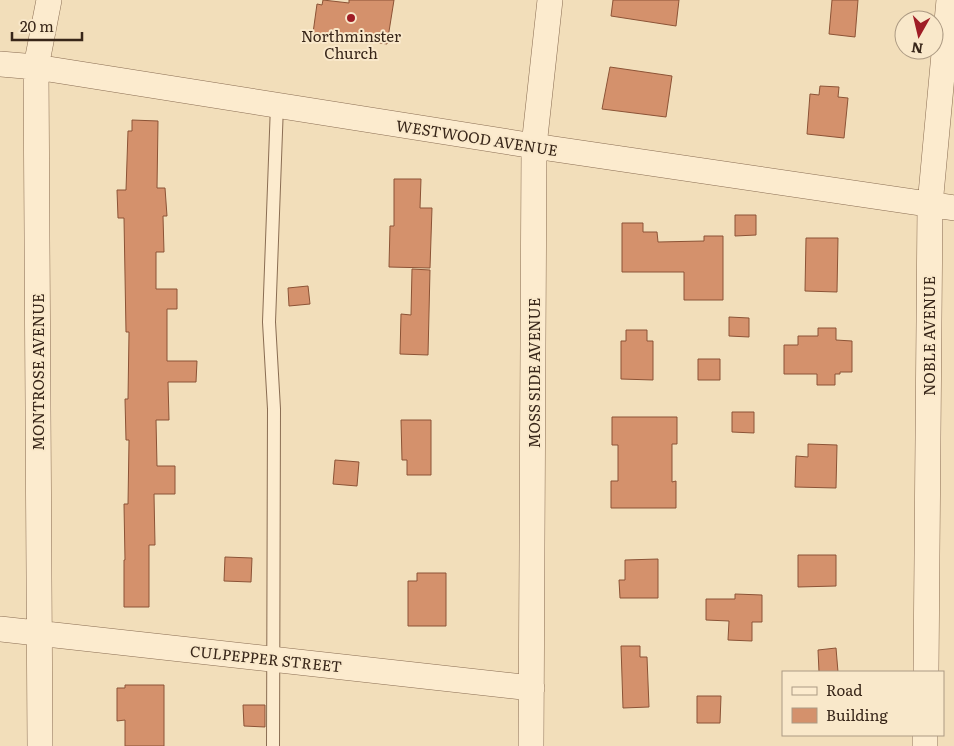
<svg xmlns="http://www.w3.org/2000/svg" width="954" height="746" font-family="Literata,serif">
<rect width="100%" height="100%" fill="#f2deba"/>
<!-- building -->
<path fill="#d4916c" stroke="#8c5336" d="M 323,0 L 349,3 L 349,0 L 394,0 L 387,44 L 313,33 L 317,4 L 322,5 Z
M 613,0 L 679,0 L 676,26 L 611,16 Z
M 832,0 L 858,0 L 855,37 L 829,34 Z
M 610,67 L 672,76 L 666,117 L 602,109 Z
M 820,86 L 839,87 L 838,97 L 848,98 L 844,138 L 807,134 L 810,94 L 819,95 Z
M 132,120 L 158,121 L 157,188 L 165,188 L 167,216 L 163,216 L 164,252 L 156,252 L 156,289 L 177,289 L 177,309 L 167,309 L 167,361 L 197,361 L 196,382 L 168,382 L 169,420 L 156,420 L 157,466 L 175,466 L 175,494 L 154,494 L 155,545 L 149,545 L 149,607 L 124,607 L 124,560 L 125,560 L 124,504 L 128,504 L 129,440 L 126,440 L 125,399 L 128,399 L 129,332 L 126,332 L 124,218 L 118,218 L 117,190 L 126,190 L 128,131 L 132,131 Z
M 394,179 L 421,179 L 420,208 L 432,208 L 430,268 L 389,267 L 390,226 L 394,226 Z
M 735,215 L 756,215 L 756,235 L 735,236 Z
M 622,223 L 643,223 L 643,232 L 657,232 L 658,242 L 704,241 L 704,236 L 723,236 L 723,300 L 684,300 L 684,272 L 622,272 Z
M 806,238 L 838,238 L 837,292 L 805,291 Z
M 412,269 L 430,270 L 428,355 L 400,354 L 401,314 L 411,315 Z
M 308,286 L 310,304 L 289,306 L 288,288 Z
M 729,317 L 749,318 L 749,337 L 729,336 Z
M 818,328 L 836,328 L 836,340 L 852,341 L 852,372 L 840,372 L 840,374 L 835,374 L 835,385 L 817,385 L 817,374 L 784,374 L 784,345 L 798,345 L 798,336 L 818,336 Z
M 626,330 L 647,330 L 647,341 L 653,341 L 653,380 L 621,379 L 621,341 L 626,341 Z
M 698,359 L 720,359 L 720,380 L 698,380 Z
M 732,412 L 754,412 L 754,433 L 732,432 Z
M 612,417 L 677,417 L 677,444 L 672,444 L 672,482 L 676,481 L 676,508 L 611,508 L 611,481 L 618,481 L 618,445 L 612,445 Z
M 401,420 L 431,420 L 431,475 L 407,475 L 407,460 L 402,460 Z
M 808,444 L 837,445 L 836,488 L 795,487 L 796,456 L 808,457 Z
M 335,460 L 359,462 L 357,486 L 333,484 Z
M 798,555 L 836,555 L 836,586 L 798,587 Z
M 225,557 L 252,558 L 251,582 L 224,581 Z
M 658,559 L 658,598 L 620,598 L 619,580 L 625,580 L 625,560 Z
M 417,573 L 446,573 L 446,626 L 408,626 L 408,581 L 417,581 Z
M 735,594 L 762,595 L 762,622 L 752,622 L 752,641 L 728,640 L 729,621 L 706,620 L 706,599 L 735,599 Z
M 621,646 L 640,646 L 640,657 L 647,657 L 649,707 L 623,708 Z
M 836,648 L 838,672 L 819,672 L 818,650 Z
M 125,685 L 164,685 L 164,746 L 125,746 L 125,720 L 117,721 L 117,688 L 125,688 Z
M 697,696 L 721,696 L 720,723 L 697,723 Z
M 243,705 L 265,705 L 265,727 L 244,726 Z"/>
<g fill="none" stroke-linecap="round" stroke-linejoin="round">
<!-- service casing -->
<g stroke="#8a6d53" stroke-width="14">
<path id="service" d="M 273,746 L 274,409 L 269,322 L 277,105"/>
</g>
<!-- minor casing -->
<g stroke="#8a6d53" stroke-width="26">
<path id="minor" d="M 0,64 L 36,67 L 534,146 L 954,208
M 0,629 L 532,688
M 926,672 L 930,205 L 949,0
M 40,746 L 36,67 L 49,0
M 531,746 L 534,146 L 550,0
M 925,746 L 925,735"/>
</g>
<!-- service -->
<use href="#service" stroke="#fcebce" stroke-width="12"/>
<!-- minor -->
<use href="#minor" stroke="#fcebce" stroke-width="25"/>
</g>
<!-- markers -->
<circle fill="#9f1d26" stroke="#f9e8ca" stroke-width="2" cx="351" cy="18" r="5"/>
<g text-anchor="middle" dominant-baseline="central" stroke-width="4" stroke-linejoin="round" paint-order="stroke">
<!-- poi labels -->
<g font-size="15" fill="#382619" stroke="#f9e8ca">
<text x="351" y="35">Northminster<tspan x="351" dy="17">Church</tspan></text>
</g>
<!-- street labels -->
<g font-size="15" fill="#382619" stroke="#f9e8ca">
<text transform="translate(477 137) rotate(9)">WESTWOOD AVENUE</text>
<text transform="translate(928 336) rotate(-90)">NOBLE AVENUE</text>
<text transform="translate(37 372) rotate(-90)">MONTROSE AVENUE</text>
<text transform="translate(533 373) rotate(-90)">MOSS SIDE AVENUE</text>
<text transform="translate(266 658) rotate(6)">CULPEPPER STREET</text>
</g>
</g>
<!-- legend -->
<rect x="782" y="671" width="162" height="65" fill="#f9e8ca" stroke="#ac9a83"/>
<rect x="792" y="687" width="25" height="8" fill="#fcebce" stroke="#ac9a83"/>
<text x="826" y="696" font-size="15" fill="#382619">Road</text>
<rect x="792" y="708" width="25" height="15" fill="#d4916c" stroke="#ac9a83"/>
<text x="826" y="721" font-size="15" fill="#382619">Building</text>
<!-- north arrow -->
<g transform="translate(919 35) rotate(188)"><circle r="24" fill="#f9e8ca" stroke="#ac9a83"/>
<path d="M0-4L9 19L0 12L-9 19Z" fill="#9f1d26"/>
<text y="-8" font-size="14" font-weight="bold" text-anchor="middle" fill="#382619">N</text>
</g>
<!-- scale -->
<path d="M12 32v8h70v-8" fill="none" stroke="#382619" stroke-width="2.5"/>
<text x="20" y="32" font-size="15" fill="#382619" stroke="#f9e8ca" stroke-width="4" paint-order="stroke">20 m</text>
</svg>
